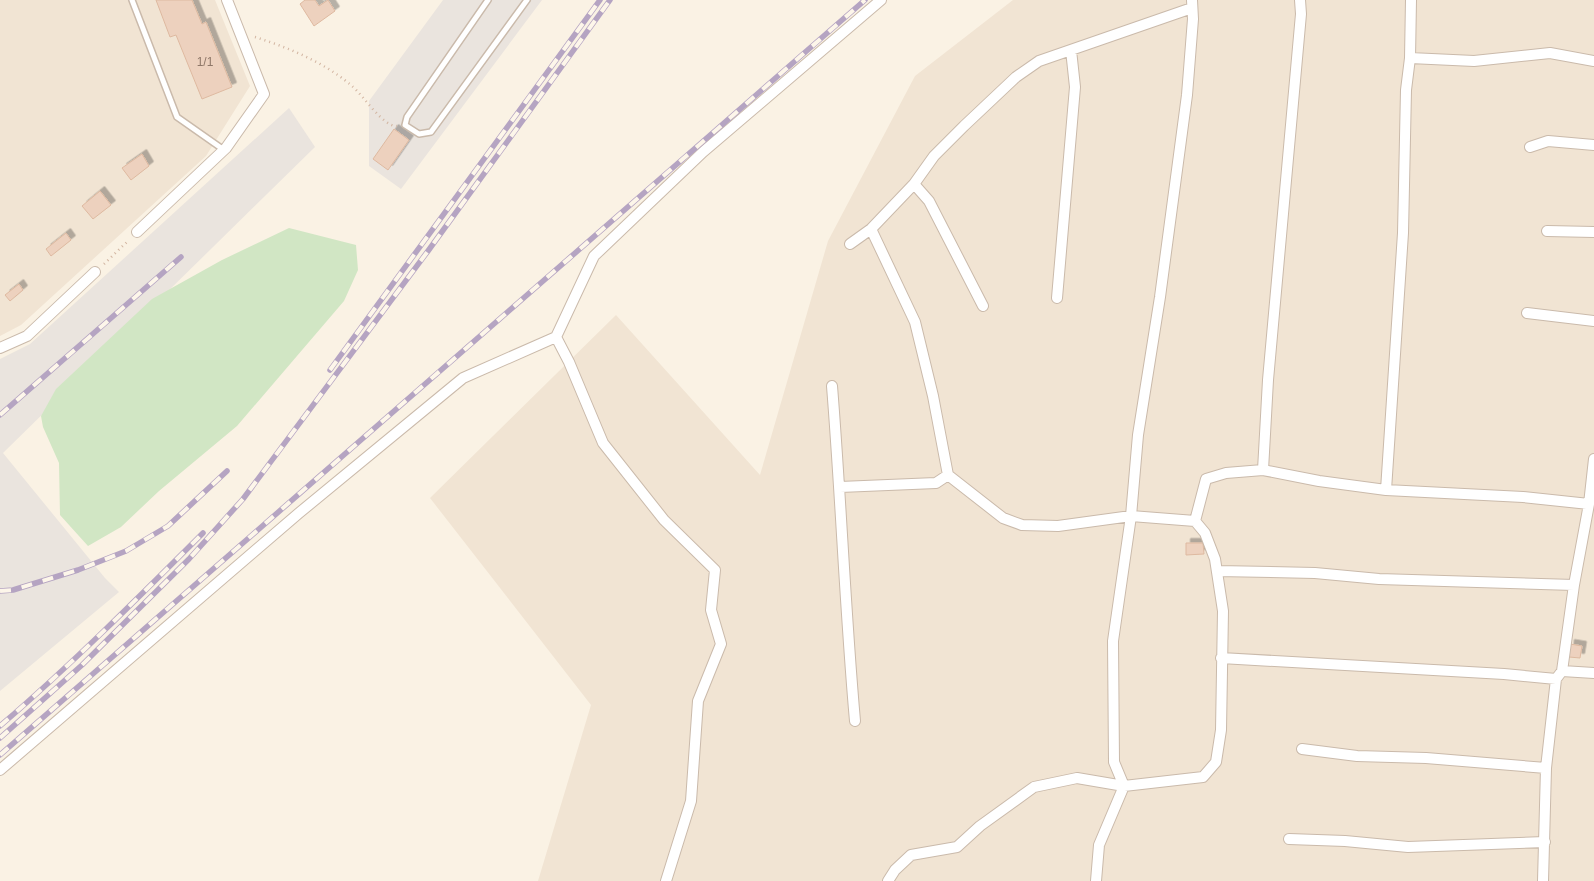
<svg xmlns="http://www.w3.org/2000/svg" width="1594" height="881" font-family="Helvetica,sans-serif">
<defs>
<filter id="shadow"><feDropShadow dx="4.5" dy="-4.5" stdDeviation="0" flood-color="#0004"/></filter>
</defs>
<rect width="100%" height="100%" fill="#faf2e4"/>
<!-- residential -->
<path fill="#f1e4d3" d="M 0,0 L 215,0 L 250,86 L 206,156 L 21,325 L 0,336 Z
M 1013,0 L 1594,0 L 1594,881 L 538,881 L 591,705 L 430,498 L 616,315 L 760,475 L 828,241 L 915,76 Z"/>
<!-- industrial -->
<path fill="#eae4de" d="M 443,0 L 542,0 L 401,189 L 369,166 L 369,101 Z
M 289,108 L 315,147 L 3,453 L 105,578 L 119,592 L 0,691 L 0,359 L 30,344 Z"/>
<!-- green -->
<path fill="#d1e6c4" d="M 289,228 L 356,245 L 358,270 L 344,301 L 237,426 L 159,491 L 121,527 L 88,546 L 60,515 L 59,463 L 43,427 L 41,416 L 56,389 L 152,299 L 222,260 Z"/>
<!-- building -->
<path fill="#edd1be" stroke="#deb9a0" filter="url(#shadow)" d="M 156,0 L 192,0 L 202,24 L 206,22 L 232,87 L 202,99 L 176,35 L 170,37 Z
M 305,0 L 315,0 L 319,6 L 328,0 L 335,11 L 314,26 L 300,4 Z
M 394,129 L 409,140 L 388,170 L 373,159 Z
M 142,154 L 149,166 L 131,180 L 122,168 Z
M 100,191 L 111,205 L 93,219 L 82,206 Z
M 66,233 L 71,240 L 51,256 L 46,249 Z
M 19,284 L 23,290 L 10,301 L 5,295 Z
M 1186,543 L 1203,543 L 1204,554 L 1186,555 Z
M 1570,644 L 1582,646 L 1580,658 L 1569,657 Z"/>
<g fill="none" stroke-linecap="round" stroke-linejoin="round">
<!-- lane casing -->
<g stroke="#cabaab" stroke-width="8">
<path id="lane" d="M 132,0 L 177,117 L 224,150
M 488,0 L 407,117 L 405,125 L 419,134 L 431,132 L 527,0"/>
</g>
<!-- street casing -->
<g stroke="#cabaab" stroke-width="12">
<path id="street" d="M 1410,58 L 1474,61 L 1550,53 L 1594,61
M 1530,147 L 1548,141 L 1594,145
M 914,184 L 929,201 L 983,306
M 871,229 L 915,322 L 933,396 L 948,475 L 1003,518 L 1022,525 L 1058,526 L 1131,516 L 1195,521 L 1205,533 L 1215,559 L 1223,611 L 1221,730 L 1216,762 L 1203,777 L 1124,786 L 1077,778 L 1034,787 L 980,826 L 957,847 L 911,855 L 895,870 L 888,881
M 1547,231 L 1594,232
M 137,232 L 226,148 L 264,94 L 227,0
M 850,244 L 871,229 L 914,184 L 934,156 L 964,126 L 1016,77 L 1039,61 L 1192,8
M 1057,298 L 1075,87 L 1071,50
M 1527,313 L 1594,321
M 556,337 L 569,362 L 603,443 L 664,520 L 715,570 L 711,610 L 721,644 L 698,701 L 691,801 L 666,881
M 0,348 L 27,336 L 95,272
M 832,386 C 841,498 845,609 855,721
M 1263,470 L 1268,380 L 1301,14 L 1300,0
M 840,487 L 936,483 L 948,475
M 1386,490 L 1403,233 L 1406,90 L 1410,58 L 1411,0
M 1195,521 L 1206,479 L 1226,473 L 1263,470 L 1319,481 L 1386,490 L 1523,497 L 1589,504
M 1217,571 L 1315,573 L 1379,579 L 1574,585
M 1221,658 L 1504,674 L 1556,679
M 1562,671 L 1594,673
M 1302,749 L 1357,756 L 1426,758 L 1546,768
M 0,770 L 299,513 L 463,378 L 556,337 L 594,256 L 703,152 L 881,0
M 1289,839 L 1345,841 L 1408,847 L 1545,842
M 1096,881 L 1099,845 L 1124,786 L 1114,762 L 1113,641 L 1131,516 L 1138,435 L 1160,297 L 1187,95 L 1193,19 L 1192,0
M 1543,881 L 1546,768 L 1556,679 L 1562,671 L 1574,585 L 1589,504 L 1594,459"/>
</g>
<!-- path -->
<path stroke="#d2b5a1" stroke-width="2.5" stroke-dasharray="1 4" stroke-linecap="butt" d="M 255,37 C 289,48 324,62 352,86 C 363,95 383,127 397,126
M 104,264 L 129,240"/>
<!-- lane -->
<use href="#lane" stroke="#fff" stroke-width="5"/>
<!-- street -->
<use href="#street" stroke="#fff" stroke-width="10"/>
<!-- rail casing -->
<g stroke="#b5a4c2" stroke-width="5.5">
<path id="rail" d="M 330,370 L 600,0
M 0,415 L 181,257
M 0,591 L 13,590 L 78,570 L 126,551 L 168,526 L 227,471
M 0,726 C 71,665 137,599 203,533
M 0,738 L 82,665 L 189,559 L 243,499 L 428,251 L 610,0
M 0,755 L 865,0"/>
</g>
<!-- rail -->
<use href="#rail" stroke="#fdf6ea" stroke-width="4" stroke-dasharray="11" stroke-linecap="butt"/>
</g>
<g text-anchor="middle" dominant-baseline="central" stroke-width="4" stroke-linejoin="round" paint-order="stroke">
<!-- number labels -->
<g font-size="12" fill="#8f7768">
<text x="205" y="62">1/1</text>
</g>
</g>
</svg>
